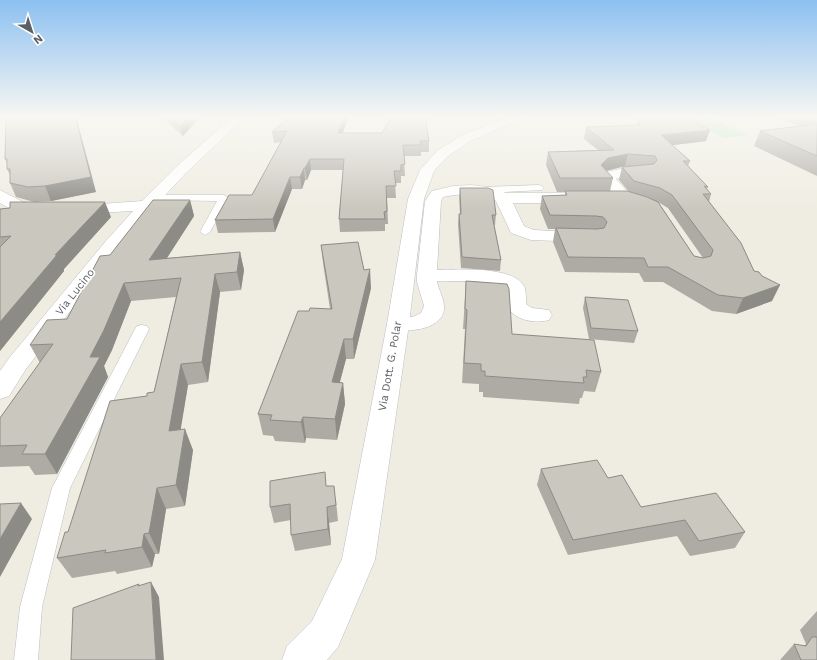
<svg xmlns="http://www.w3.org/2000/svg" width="817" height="660" font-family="'Work Sans',sans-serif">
<rect width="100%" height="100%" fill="#efede2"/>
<!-- green -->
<path fill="#bce9bf" d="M 712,119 L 748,135 L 724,138 L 689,121 Z"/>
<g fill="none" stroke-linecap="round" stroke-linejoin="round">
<!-- lane casing -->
<g stroke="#babdc3" stroke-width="1">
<path id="lane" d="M 627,116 L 640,116 L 636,118 Z
M 539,185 L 542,186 L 544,188 L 542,190 L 486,193 L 481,190 L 486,187 Z
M 155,195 L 224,195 L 229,198 L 210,232 L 205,235 L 200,232 L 217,201 L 152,200 L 150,198 L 152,196 Z
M 142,325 L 147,326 L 149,329 L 70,488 L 42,607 L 38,660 L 14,660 L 20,607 L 52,488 L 135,329 L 137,326 Z"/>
</g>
<!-- street casing -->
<g stroke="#babdc3" stroke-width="1">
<path id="street" d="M 0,116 L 6,116 L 4,119 L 0,120 Z
M 233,116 L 246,116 L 186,173 L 152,209 L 117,250 L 26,369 L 9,396 L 0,399 L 0,371 L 10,357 L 105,242 L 133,211 L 78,214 L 72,212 L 70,209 L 72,206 L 142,201 L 176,167 Z
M 625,168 L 650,169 L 652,172 L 650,175 C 639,178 626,174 616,179 L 633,198 L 630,201 L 625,203 L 620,201 L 600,178 L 606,172 Z
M 471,185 L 489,187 L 506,193 L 571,193 L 576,195 L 579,198 L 576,201 L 571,203 L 513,203 L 524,226 L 534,230 L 589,233 L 592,237 L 589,241 L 583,242 L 531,240 L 511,233 L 496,201 C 481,191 460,194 443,197 L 441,201 L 437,270 C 458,270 515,265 525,288 C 526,293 526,299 526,304 L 532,308 L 549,310 L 552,315 L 549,320 C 532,324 516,320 506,306 L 505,290 C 493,278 455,282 437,281 C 438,289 444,298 444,306 C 446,330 407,333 390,329 L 387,324 L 390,319 L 413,317 L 421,313 L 424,306 L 417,282 L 417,275 L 425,201 L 432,191 L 453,186 Z
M 0,190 L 23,202 L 45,205 L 47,208 L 45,211 C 31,215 12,211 0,203 Z"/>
</g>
<!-- secondary casing -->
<g stroke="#bbbec5" stroke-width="1">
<path id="secondary" d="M 512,116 L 530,116 L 528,118 L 503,127 L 470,141 L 447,157 L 434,171 L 424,199 L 409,324 L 375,560 L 338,647 L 327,660 L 282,660 L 287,646 L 312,621 L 342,559 L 387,324 L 408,199 L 420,170 L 437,151 L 462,135 Z"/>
</g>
<!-- lane -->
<use href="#lane" fill="#fff" fill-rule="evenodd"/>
<!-- street -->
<use href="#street" fill="#fff" fill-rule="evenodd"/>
<!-- secondary -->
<use href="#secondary" fill="#fff" fill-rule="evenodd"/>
</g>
<!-- wall -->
<path fill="#aeaba4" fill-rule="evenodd" d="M 160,116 L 201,116 L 183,136 Z
M 291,116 L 343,133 L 429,141 L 429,152 L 421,152 L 421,156 L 404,156 L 405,176 L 401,176 L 401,183 L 395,183 L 396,198 L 387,198 L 388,224 L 385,224 L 385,231 L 340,232 L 339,219 L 343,170 L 311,170 L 307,180 L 305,180 L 302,189 L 292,189 L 275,232 L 218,233 L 215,220 L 252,195 L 281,142 L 274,143 L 272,132 Z
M 638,116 L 682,116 L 706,141 L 672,145 L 690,161 L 688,166 L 708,187 L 707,189 L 711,194 L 709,202 L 754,271 L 772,301 L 736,314 L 712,311 L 663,282 L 644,282 L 639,273 L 565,272 L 553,242 L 555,229 L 548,229 L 540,209 L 542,196 L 565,195 L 565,192 L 557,192 L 546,165 L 548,152 L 598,150 L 584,139 L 586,127 L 637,125 ZM 625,166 L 628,167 L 622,167 L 619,180 L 629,192 L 610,191 L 613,178 L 606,171 ZM 658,202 L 668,208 L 703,258 L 694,256 Z
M 774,116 L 817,116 L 817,176 L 754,146 L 760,131 L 799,126 Z
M 5,159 L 96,192 L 51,201 L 34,202 L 16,197 L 10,183 L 10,175 L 7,169 L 7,163 Z
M 460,188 L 496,215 L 495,225 L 494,225 L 501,260 L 500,271 L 461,268 L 458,224 L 459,214 L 460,214 L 459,197 Z
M 190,200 L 194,216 L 167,258 L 240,252 L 244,270 L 241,290 L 220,292 L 208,382 L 188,385 L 180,430 L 193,450 L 185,506 L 166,509 L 159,554 L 155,554 L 152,567 L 117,574 L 115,571 L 72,578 L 57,558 L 68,532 L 147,396 L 154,392 L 176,297 L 131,301 L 112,350 L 104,366 L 108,377 L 57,474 L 35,475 L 29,466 L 0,467 L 0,418 L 40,363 L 30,345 L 67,319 L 110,255 Z
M 0,209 L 111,217 L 64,269 L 64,271 L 0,351 Z
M 321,245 L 371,288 L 354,359 L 346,359 L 340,382 L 343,383 L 345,404 L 337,440 L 306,438 L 305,443 L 275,441 L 273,436 L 263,435 L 258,414 L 309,311 L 330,309 L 323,263 Z
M 466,281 L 512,334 L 601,372 L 595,392 L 584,391 L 582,398 L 580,398 L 579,404 L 483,397 L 483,392 L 479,392 L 479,384 L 462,383 L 465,329 L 463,329 Z
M 585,297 L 638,331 L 634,343 L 589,339 L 583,308 Z
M 541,469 L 608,478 L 641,507 L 745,532 L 735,548 L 690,556 L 677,536 L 568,555 L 537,485 Z
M 327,486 L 336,501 L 338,521 L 329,523 L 331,545 L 295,551 L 291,535 L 291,520 L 274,523 L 270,507 Z
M 817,611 L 817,660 L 780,660 L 794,644 L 804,646 L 806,644 L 800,630 Z"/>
<!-- shaded-wall -->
<path fill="#8d8b86" d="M 75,116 L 76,116 L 96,192 L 51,201 L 45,186 Z
M 189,116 L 201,116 L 183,136 L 180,126 Z
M 345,116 L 349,116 L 339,143 L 338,133 Z
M 710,130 L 706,141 L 658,147 L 661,135 Z
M 628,154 L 625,166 L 605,171 L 601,165 L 608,158 Z
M 310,159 L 311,170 L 307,180 L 305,168 Z
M 304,168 L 305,180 L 302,189 L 300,177 Z
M 290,177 L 292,189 L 275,232 L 273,219 Z
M 190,200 L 194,216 L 154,278 L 149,260 Z
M 105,202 L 111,217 L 64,269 L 64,271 L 0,351 L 0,322 L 55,255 Z
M 240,252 L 244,270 L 241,290 L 237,272 Z
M 370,269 L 371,288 L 354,359 L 353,339 Z
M 215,274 L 220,292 L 208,382 L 202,362 Z
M 124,283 L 131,301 L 112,350 L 104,366 L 108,377 L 57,474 L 45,454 Z
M 780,285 L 772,301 L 736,314 L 743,298 Z
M 344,339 L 346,359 L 334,403 L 332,382 Z
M 181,364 L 188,385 L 177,452 L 169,431 Z
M 343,383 L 345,404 L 337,440 L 335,419 Z
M 303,417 L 306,438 L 305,443 L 301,422 Z
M 185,429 L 193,450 L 185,506 L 176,485 Z
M 157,488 L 166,509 L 159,554 L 149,533 Z
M 21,503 L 32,519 L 0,577 L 0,539 Z
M 327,507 L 329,523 L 331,545 L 328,529 Z
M 144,534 L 155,554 L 152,567 L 142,547 Z
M 151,582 L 159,597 L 164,660 L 156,660 Z"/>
<!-- building -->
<path fill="#cac7bf" stroke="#8d8b86" d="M 6,116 L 75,116 L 91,177 L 45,186 L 28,187 L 10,183 L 10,169 L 7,169 L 7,159 L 5,159 Z
M 169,116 L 189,116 L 180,126 Z
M 291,116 L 345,116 L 338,133 L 382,133 L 392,116 L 425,116 L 429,141 L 420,141 L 421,145 L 403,145 L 405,164 L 401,165 L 401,171 L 394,171 L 396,186 L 386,186 L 387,211 L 384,212 L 385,219 L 339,219 L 344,159 L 310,159 L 305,168 L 304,168 L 300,177 L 290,177 L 273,219 L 215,220 L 229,195 L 252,195 L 287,131 L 272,132 Z
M 640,116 L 682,116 L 710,130 L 661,135 L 690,161 L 683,161 L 708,187 L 704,186 L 711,194 L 703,194 L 741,243 L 754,271 L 759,272 L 762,276 L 780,285 L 743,298 L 718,295 L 668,267 L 648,267 L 644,258 L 568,257 L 556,228 L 597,229 L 604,228 L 607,222 L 603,217 L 596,216 L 550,215 L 542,196 L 567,195 L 565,191 L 627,191 L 647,197 L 658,202 L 694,256 L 703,258 L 711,256 L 713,250 L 672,195 L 660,188 L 634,181 L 622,167 L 654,164 L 657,160 L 655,156 L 628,154 L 608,158 L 601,165 L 613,178 L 560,178 L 548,152 L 614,150 L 586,127 L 640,125 Z
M 817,124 L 817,156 L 760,131 Z
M 460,188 L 488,188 L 493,190 L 496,215 L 492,215 L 501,260 L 462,257 L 459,214 L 461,214 Z
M 153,200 L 190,200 L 149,260 L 240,252 L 237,272 L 215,274 L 202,362 L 181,364 L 169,431 L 185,429 L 176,485 L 157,488 L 149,533 L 144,534 L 142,547 L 105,553 L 106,550 L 57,558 L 65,532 L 68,532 L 110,401 L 147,396 L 147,393 L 154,392 L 181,278 L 124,283 L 104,330 L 90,357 L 100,357 L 45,454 L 22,454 L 27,445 L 0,446 L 0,418 L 53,344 L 30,345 L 47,320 L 67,319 L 100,256 L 110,255 Z
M 10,202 L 105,202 L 55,255 L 57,255 L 0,322 L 0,247 L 11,236 L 0,237 L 0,209 L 10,208 Z
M 358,242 L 364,270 L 370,269 L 353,339 L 344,339 L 332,382 L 343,383 L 335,419 L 303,417 L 301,422 L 270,420 L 272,415 L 258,414 L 298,311 L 309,311 L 310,308 L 332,309 L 321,245 Z
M 466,281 L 507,284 L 509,289 L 512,334 L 594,340 L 601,372 L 586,370 L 587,377 L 583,377 L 584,383 L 485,376 L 485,371 L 481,371 L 481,364 L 464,363 L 467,310 L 465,309 Z
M 585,297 L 628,300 L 638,331 L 591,328 Z
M 597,460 L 608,478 L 622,475 L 641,507 L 716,493 L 745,532 L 699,541 L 685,520 L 573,540 L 541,469 Z
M 325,472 L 326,486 L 334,486 L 336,505 L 327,507 L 328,529 L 291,535 L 290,504 L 270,507 L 270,481 Z
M 21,503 L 0,539 L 0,504 Z
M 151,582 L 156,660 L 71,660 L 73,608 L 139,584 L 138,586 Z
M 812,637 L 817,637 L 817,660 L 801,660 L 794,644 L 806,646 Z"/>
<!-- sky -->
<linearGradient id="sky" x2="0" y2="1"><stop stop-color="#8cc0f1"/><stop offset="0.56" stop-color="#f8f7f2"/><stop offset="1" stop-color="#f8f7f2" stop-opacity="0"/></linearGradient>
<rect width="817" height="209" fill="url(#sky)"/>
<g text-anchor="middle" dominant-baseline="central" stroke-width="3.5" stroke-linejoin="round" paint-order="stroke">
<!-- street labels -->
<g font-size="11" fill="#5b5f65" stroke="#fff">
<text transform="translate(75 292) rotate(-52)">Via Lucino</text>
<text transform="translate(390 366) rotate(-80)">Via Dott. G. Polar</text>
</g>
</g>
<!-- north arrow -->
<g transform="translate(32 32) rotate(141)" stroke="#ffffff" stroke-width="3" paint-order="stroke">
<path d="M0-3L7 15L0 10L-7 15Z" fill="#5b5f65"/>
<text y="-6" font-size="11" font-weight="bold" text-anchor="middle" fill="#5b5f65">N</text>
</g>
</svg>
